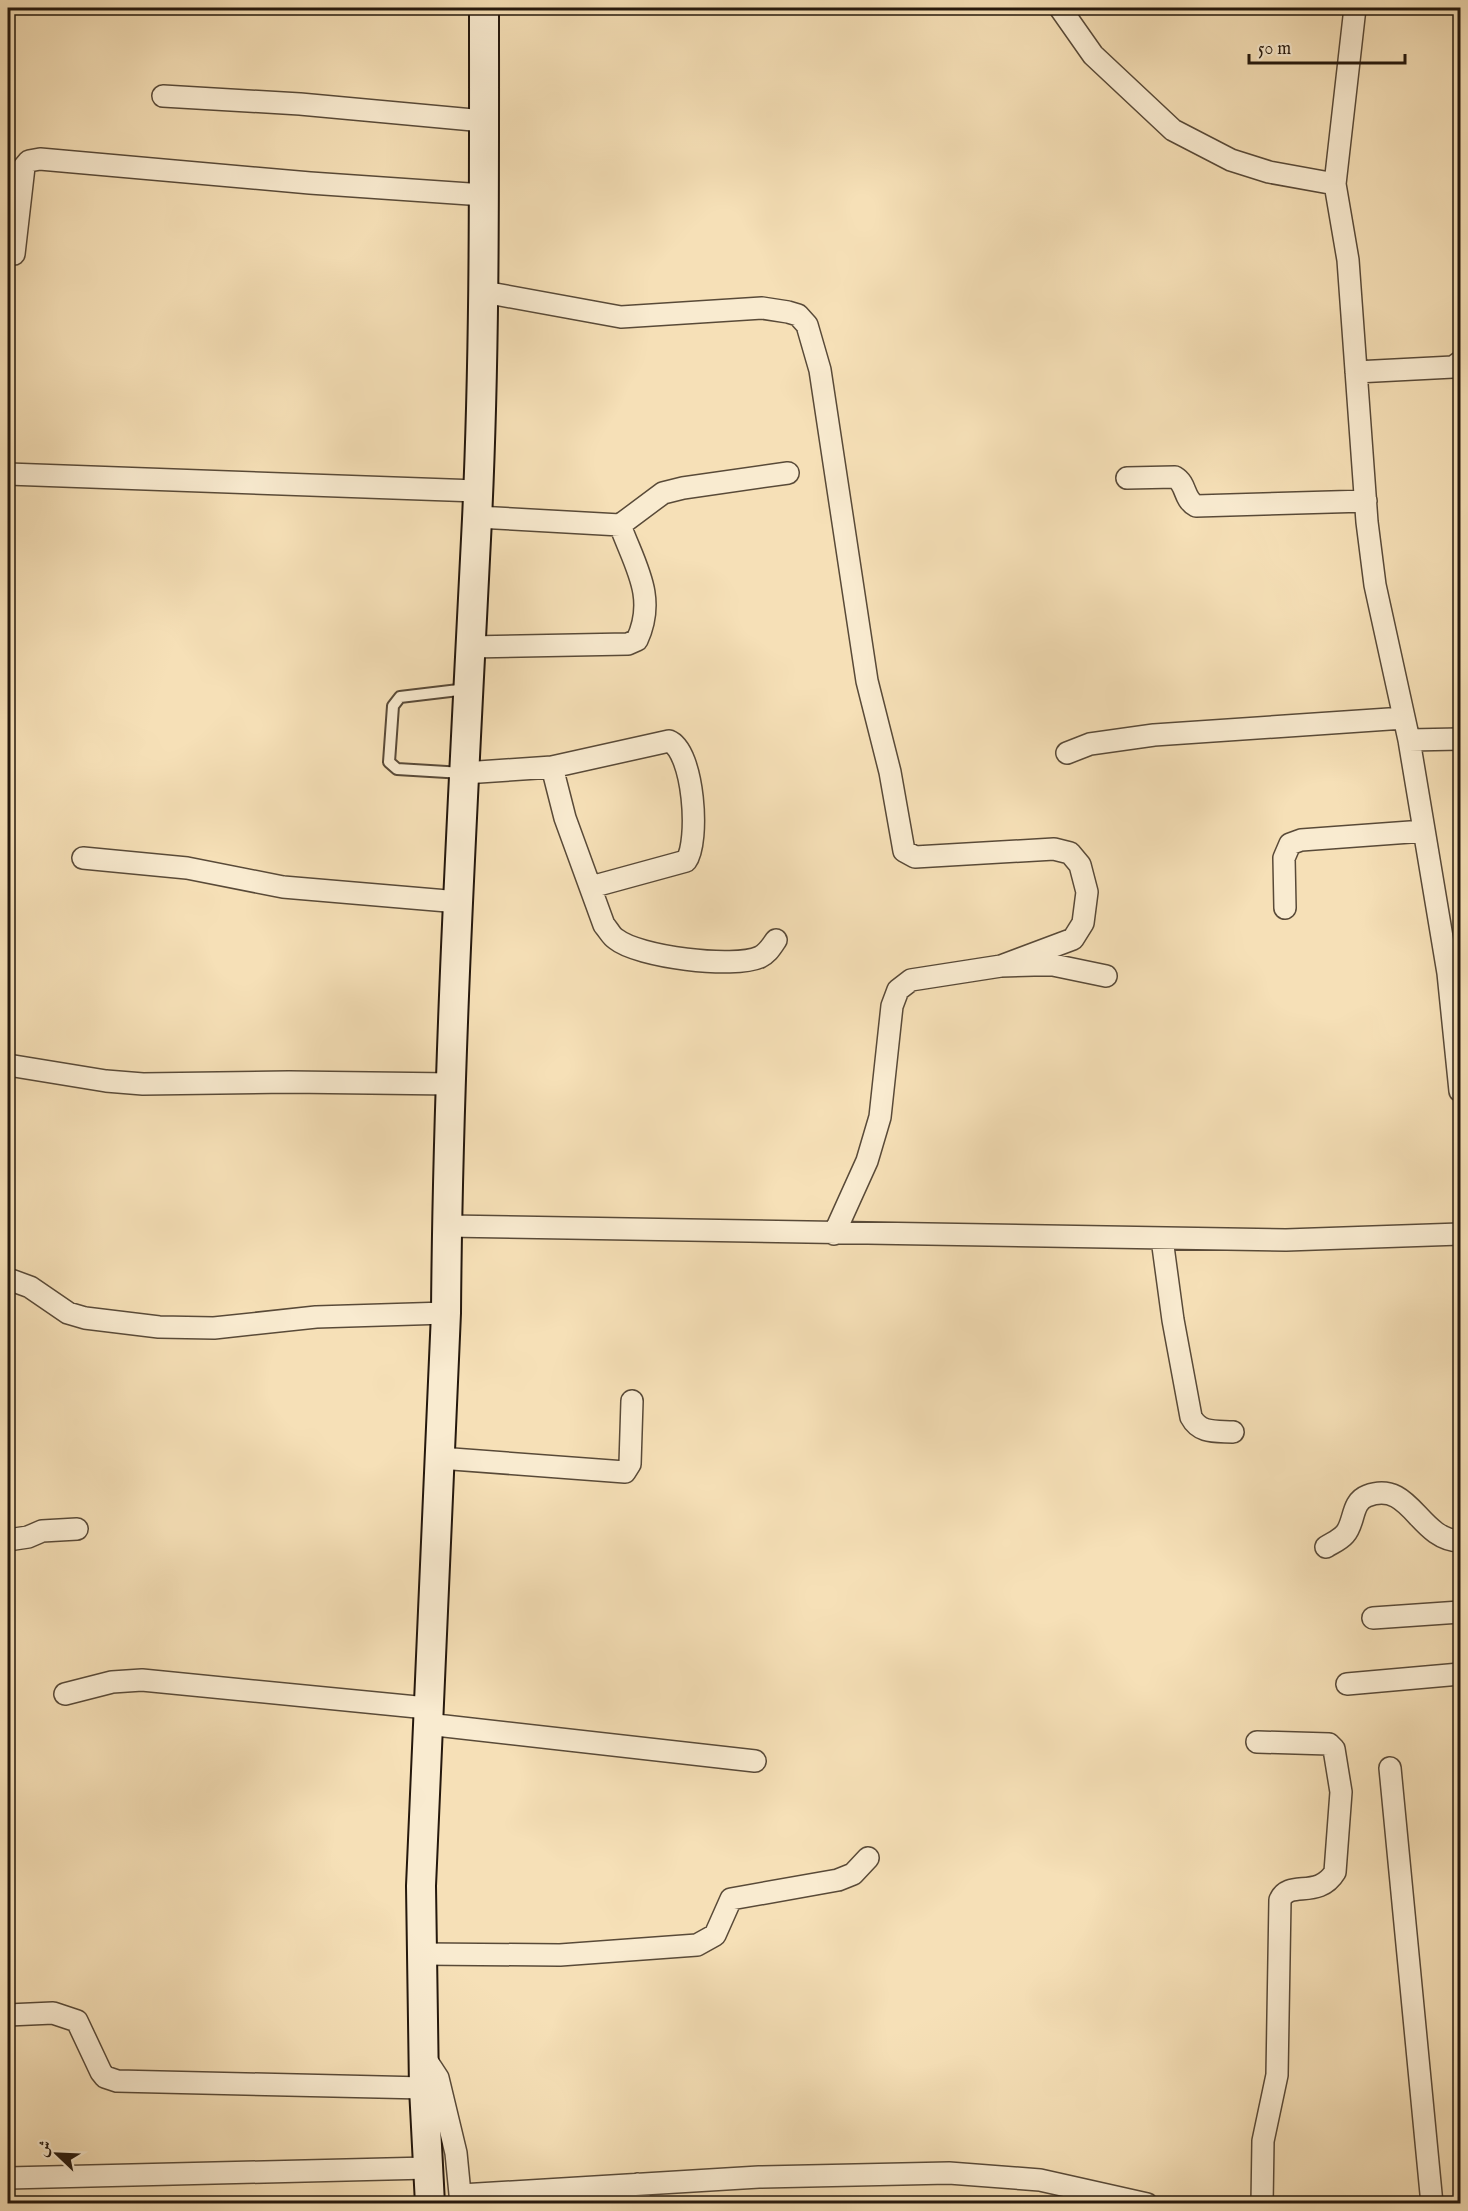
<svg xmlns="http://www.w3.org/2000/svg" width="1468" height="2211" font-family="'IM FELL English',Amiri,serif">
<rect width="100%" height="100%" fill="#f6e0b7"/>
<filter id="stains"><feTurbulence type="fractalNoise" baseFrequency=".00333" numOctaves="4"/><feColorMatrix values="0 0 0 0 .2 0 0 0 0 .09 0 0 0 0 .02 0 0 0 .5 -.17"/></filter>
<radialGradient id="worn" r=".72"><stop offset=".6" stop-color="#630" stop-opacity="0"/><stop offset="1" stop-color="#630" stop-opacity=".3"/></radialGradient>
<g fill="none" stroke-linecap="round" stroke-linejoin="round">
<!-- lane casing -->
<g stroke="#594a38" stroke-width="14">
<path id="lane" d="M 463,773 L 397,769 L 389,762 L 393,706 L 400,697 L 467,689"/>
</g>
<!-- street casing -->
<g stroke="#594a38" stroke-width="24">
<path id="street" d="M 1060,8 L 1093,55 L 1173,130 L 1231,160 L 1269,172 L 1335,184 L 1348,260 L 1367,522 L 1375,585 L 1409,740 L 1448,973 L 1460,1091
M 163,96 L 300,104 L 484,121
M 1335,184 L 1355,8
M 14,254 L 24,167 L 29,161 L 40,159 L 310,183 L 484,195
M 484,292 L 621,317 L 762,308 L 788,312 L 798,315 L 807,325 L 820,370 L 867,681 L 890,772 L 904,851 L 915,857 L 1054,849 L 1070,853 L 1080,865 L 1087,892 L 1083,923 L 1073,939 L 1001,966
M 1356,372 L 1453,367 L 1460,362
M 8,474 L 477,491
M 1127,478 L 1175,477 C 1187,484 1183,499 1196,506 L 1366,501
M 477,517 L 620,525 L 663,493 L 683,488 L 788,473
M 469,647 L 628,644 L 637,640 C 657,597 635,566 620,525
M 1409,740 L 1460,739
M 1067,753 L 1090,744 L 1154,735 L 1404,718
M 552,767 L 669,741 C 694,751 700,842 686,861 L 591,887
M 464,773 L 552,767 L 565,818 L 604,925 C 608,929 611,936 616,939 C 638,957 734,969 760,957 C 768,953 771,947 776,940
M 83,858 L 187,868 L 283,887 L 459,902
M 1285,908 L 1284,858 L 1290,844 L 1301,840 L 1424,831
M 8,1065 L 106,1081 L 143,1084 L 289,1082 L 452,1084
M 447,1226 L 1286,1240 L 1460,1234
M 834,1234 L 867,1161 L 880,1117 L 892,1006 L 898,990 L 911,980 L 1001,966 L 1034,965 L 1053,965 L 1106,976
M 1162,1239 L 1173,1320 L 1191,1417 C 1200,1434 1216,1431 1233,1432
M 8,1279 L 30,1287 L 68,1313 L 85,1318 L 159,1327 L 214,1328 L 316,1317 L 446,1313
M 439,1458 L 625,1472 L 630,1464 L 632,1401
M 8,1540 L 28,1537 L 42,1531 L 77,1529
M 1326,1547 C 1332,1543 1340,1540 1345,1534 C 1355,1523 1351,1502 1367,1496 C 1411,1479 1418,1540 1460,1541
M 1373,1618 L 1460,1612
M 1347,1684 L 1460,1674
M 65,1694 L 112,1682 L 142,1680 L 427,1708
M 427,1724 L 755,1761
M 1257,1742 L 1329,1744 L 1334,1749 L 1341,1792 L 1335,1872 C 1318,1900 1289,1879 1280,1900 L 1277,2075 L 1263,2141 L 1262,2204
M 1390,1768 L 1432,2204
M 422,1954 L 560,1955 L 697,1945 L 715,1935 L 731,1899 L 838,1880 L 853,1874 L 868,1858
M 8,2015 L 53,2013 L 77,2021 L 101,2072 L 105,2077 L 117,2081 L 424,2088
M 423,2055 L 438,2078 L 456,2153 L 461,2204
M 8,2178 L 428,2168
M 638,2184 L 640,2204
M 461,2195 L 759,2177 L 949,2173 L 1040,2180 L 1147,2204"/>
</g>
<!-- secondary casing -->
<g stroke="#25180d" stroke-width="32">
<path id="secondary" d="M 430,2204 L 424,2088 L 421,1886 L 446,1313 C 448,1048 464,783 477,519 C 485,349 484,178 484,8"/>
</g>
<!-- lane -->
<use href="#lane" stroke="#f9ebd0" stroke-width="10"/>
<!-- street -->
<use href="#street" stroke="#f9ebd0" stroke-width="21"/>
<!-- secondary -->
<use href="#secondary" stroke="#f9ebd0" stroke-width="28"/>
</g>
<!-- margin -->
<rect width="1468" height="2211" fill="none" stroke="#f6e0b7" stroke-width="30"/>
<rect x="9" y="9" width="1450" height="2193" fill="none" stroke="#25180d" stroke-width="3"/>
<rect x="15" y="15" width="1438" height="2181" fill="none" stroke="#25180d" stroke-width="1.5"/>
<!-- north arrow -->
<g transform="translate(57 2154) rotate(293)" stroke="#f9ebd0" stroke-width="4.5" paint-order="stroke">
<path d="M0-4.5L10 22L0 15L-10 22Z" fill="#25180d"/>
<text y="-9" font-size="16" font-weight="bold" text-anchor="middle" fill="#25180d">ش</text>
</g>
<!-- scale -->
<path d="M1249 54v9h156v-9" fill="none" stroke="#25180d" stroke-width="3"/>
<text x="1258" y="54" font-size="18" fill="#25180d" stroke="#f9ebd0" stroke-width="4.5" paint-order="stroke">50 m</text>
<rect width="100%" height="100%" filter="url(#stains)"/>
<rect width="100%" height="100%" fill="url(#worn)"/>
</svg>
